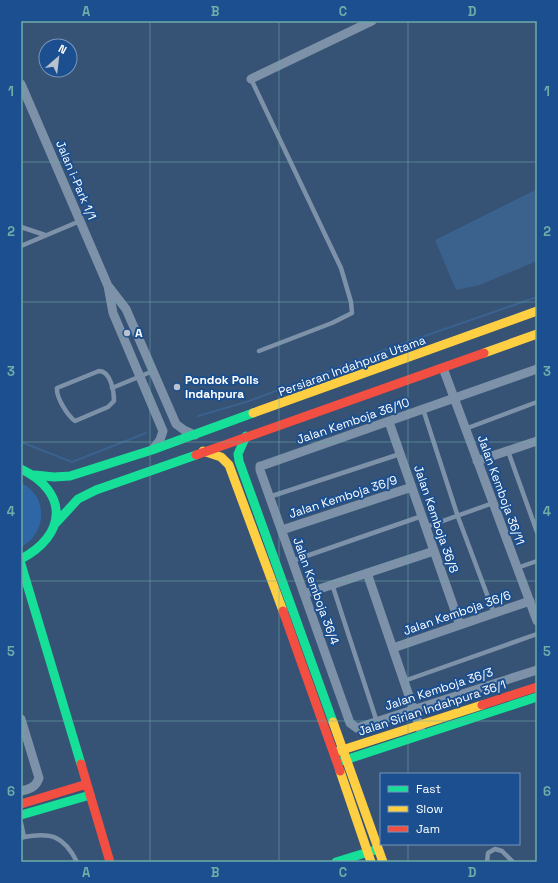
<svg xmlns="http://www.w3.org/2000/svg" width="558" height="883" font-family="'Space Grotesk',sans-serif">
<rect width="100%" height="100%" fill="#365274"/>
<!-- green -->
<path fill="#2f66a5" d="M 21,483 C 49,496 47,534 21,547 Z"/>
<!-- water -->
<path fill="#3b618d" d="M 537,189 L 537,261 L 480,285 L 456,290 L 435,240 Z"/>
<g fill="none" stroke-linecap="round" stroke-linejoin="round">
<!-- stream -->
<path stroke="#3b618d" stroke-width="2" d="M 198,416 L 249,401 L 396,346 L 537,297
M 21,442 L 72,462 L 146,433"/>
<!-- lane -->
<path stroke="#7d92a8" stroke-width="4.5" d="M 251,79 L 341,268 L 351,302 L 352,313 L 332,323 L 259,351
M 21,227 L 45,235
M 21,246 L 80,221
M 99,371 C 111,371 114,392 114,401 L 108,407 L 75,421 C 67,415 56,397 57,388 Z
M 112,388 L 153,371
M 423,409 L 458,517 L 494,613
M 465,429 L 537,402
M 508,451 L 537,532
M 269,497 L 400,454
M 426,527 L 493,503
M 292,561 L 422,516
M 517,568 L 537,561
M 332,584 L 377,722
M 404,681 L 537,634
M 21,823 L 24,837 L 21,838
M 24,837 C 51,832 64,836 77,862
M 487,862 L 488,853 L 495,849 L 502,851 L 513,862"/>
<!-- street -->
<path stroke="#7d92a8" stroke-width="9" d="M 251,79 L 372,21
M 21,84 L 108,286 L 113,313 L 163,431 L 160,440 L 153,449
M 109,287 L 126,309 L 176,424 L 184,430 L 195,435
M 443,368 L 537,621
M 537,369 L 264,465 L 260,466 L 260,470 L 350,723 L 357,728 L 537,670
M 389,422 L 460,625
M 477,461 L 537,441
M 282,530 L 412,487
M 367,573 L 421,731
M 304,594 L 434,551
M 393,648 L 530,601
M 21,719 L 39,778 C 36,787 30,789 21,791"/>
<!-- fast -->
<path stroke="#16e098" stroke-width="9" d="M 246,436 L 238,454 L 239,461 L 333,722
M 21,469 C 69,492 67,535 21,559
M 35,475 L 54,477 L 70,476 L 152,450 L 253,413
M 56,523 L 78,499 L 96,490 L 196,455
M 21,564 L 81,764
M 339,762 L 537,697
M 21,815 L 90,795
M 336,862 L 375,850"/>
<!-- slow -->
<path stroke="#ffcf43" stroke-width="9" d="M 484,353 L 537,334
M 253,413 L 537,311
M 203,451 L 221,457 L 229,465 L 283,611
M 333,722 L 383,862
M 336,752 L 482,705
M 340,771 L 371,862"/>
<!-- jam -->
<path stroke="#f24e42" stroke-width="9" d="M 196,455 L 484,353
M 283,611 L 340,771
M 482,705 L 537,687
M 81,764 L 110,862
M 21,804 L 87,784"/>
</g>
<!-- grid -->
<path fill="none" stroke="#6fada8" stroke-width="1" stroke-opacity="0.55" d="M 150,21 L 150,862M 279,21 L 279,862M 408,21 L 408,774M 21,162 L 537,162M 21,302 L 537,302M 21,442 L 537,442M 21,581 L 537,581M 21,721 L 537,721M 408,844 L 408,862"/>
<!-- markers -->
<g fill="#b9c2ce" stroke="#1b4f8f" stroke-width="1.5">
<circle cx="127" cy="333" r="4"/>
<circle cx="177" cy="387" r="4"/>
</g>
<g text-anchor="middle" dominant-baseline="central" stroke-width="4" stroke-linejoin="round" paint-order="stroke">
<!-- street labels -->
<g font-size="12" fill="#fff" stroke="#1b4f8f">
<text transform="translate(76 180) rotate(67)">Jalan i-Park 1/1</text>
<text transform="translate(352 366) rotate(-20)">Persiaran Indahpura Utama</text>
<text transform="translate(353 421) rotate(-19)">Jalan Kemboja 36/10</text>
<text transform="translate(501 490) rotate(70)">Jalan Kemboja 36/11</text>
<text transform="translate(343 497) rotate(-18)">Jalan Kemboja 36/9</text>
<text transform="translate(436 519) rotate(71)">Jalan Kemboja 36/8</text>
<text transform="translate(316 591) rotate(70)">Jalan Kemboja 36/4</text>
<text transform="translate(457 613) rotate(-19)">Jalan Kemboja 36/6</text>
<text transform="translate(439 689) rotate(-18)">Jalan Kemboja 36/3</text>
<text transform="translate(432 708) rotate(-18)">Jalan Sirian Indahpura 36/1</text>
</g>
<!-- poi labels -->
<g font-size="12" font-weight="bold" fill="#fff" stroke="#1b4f8f" text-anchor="start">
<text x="135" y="333">A</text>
<text x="185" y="380">Pondok Polis<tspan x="185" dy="14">Indahpura</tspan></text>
</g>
</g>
<!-- border -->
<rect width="558" height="883" fill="none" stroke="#1b4f8f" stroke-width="44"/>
<!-- legend -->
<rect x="380" y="773" width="140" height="72" fill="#1b4f8f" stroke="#7695bc"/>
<rect x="388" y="786" width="20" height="6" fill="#16e098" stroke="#7695bc"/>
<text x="416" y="793" font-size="12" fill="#ffffff">Fast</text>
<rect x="388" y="806" width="20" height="6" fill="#ffcf43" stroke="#7695bc"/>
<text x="416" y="813" font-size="12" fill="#ffffff">Slow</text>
<rect x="388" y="826" width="20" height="6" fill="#f24e42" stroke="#7695bc"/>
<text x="416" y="833" font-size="12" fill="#ffffff">Jam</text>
<!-- north arrow -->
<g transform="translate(58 58) rotate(28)"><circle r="19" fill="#1b4f8f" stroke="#7695bc"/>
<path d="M0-3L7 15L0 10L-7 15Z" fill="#b9c2ce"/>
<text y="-6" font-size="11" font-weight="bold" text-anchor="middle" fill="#ffffff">N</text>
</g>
<rect x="22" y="22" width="514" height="839" fill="none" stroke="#6fada8" stroke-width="1.5"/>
<g font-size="13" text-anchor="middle" font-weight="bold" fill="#6fada8">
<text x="86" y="16">A</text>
<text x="215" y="16">B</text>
<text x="343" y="16">C</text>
<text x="472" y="16">D</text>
<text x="11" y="96">1</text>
<text x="547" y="96">1</text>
<text x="11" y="236">2</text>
<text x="547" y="236">2</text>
<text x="11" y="376">3</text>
<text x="547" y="376">3</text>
<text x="11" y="516">4</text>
<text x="547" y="516">4</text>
<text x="11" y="656">5</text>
<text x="547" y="656">5</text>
<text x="11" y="796">6</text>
<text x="547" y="796">6</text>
<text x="86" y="877">A</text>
<text x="215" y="877">B</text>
<text x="343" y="877">C</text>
<text x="472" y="877">D</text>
</g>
</svg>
